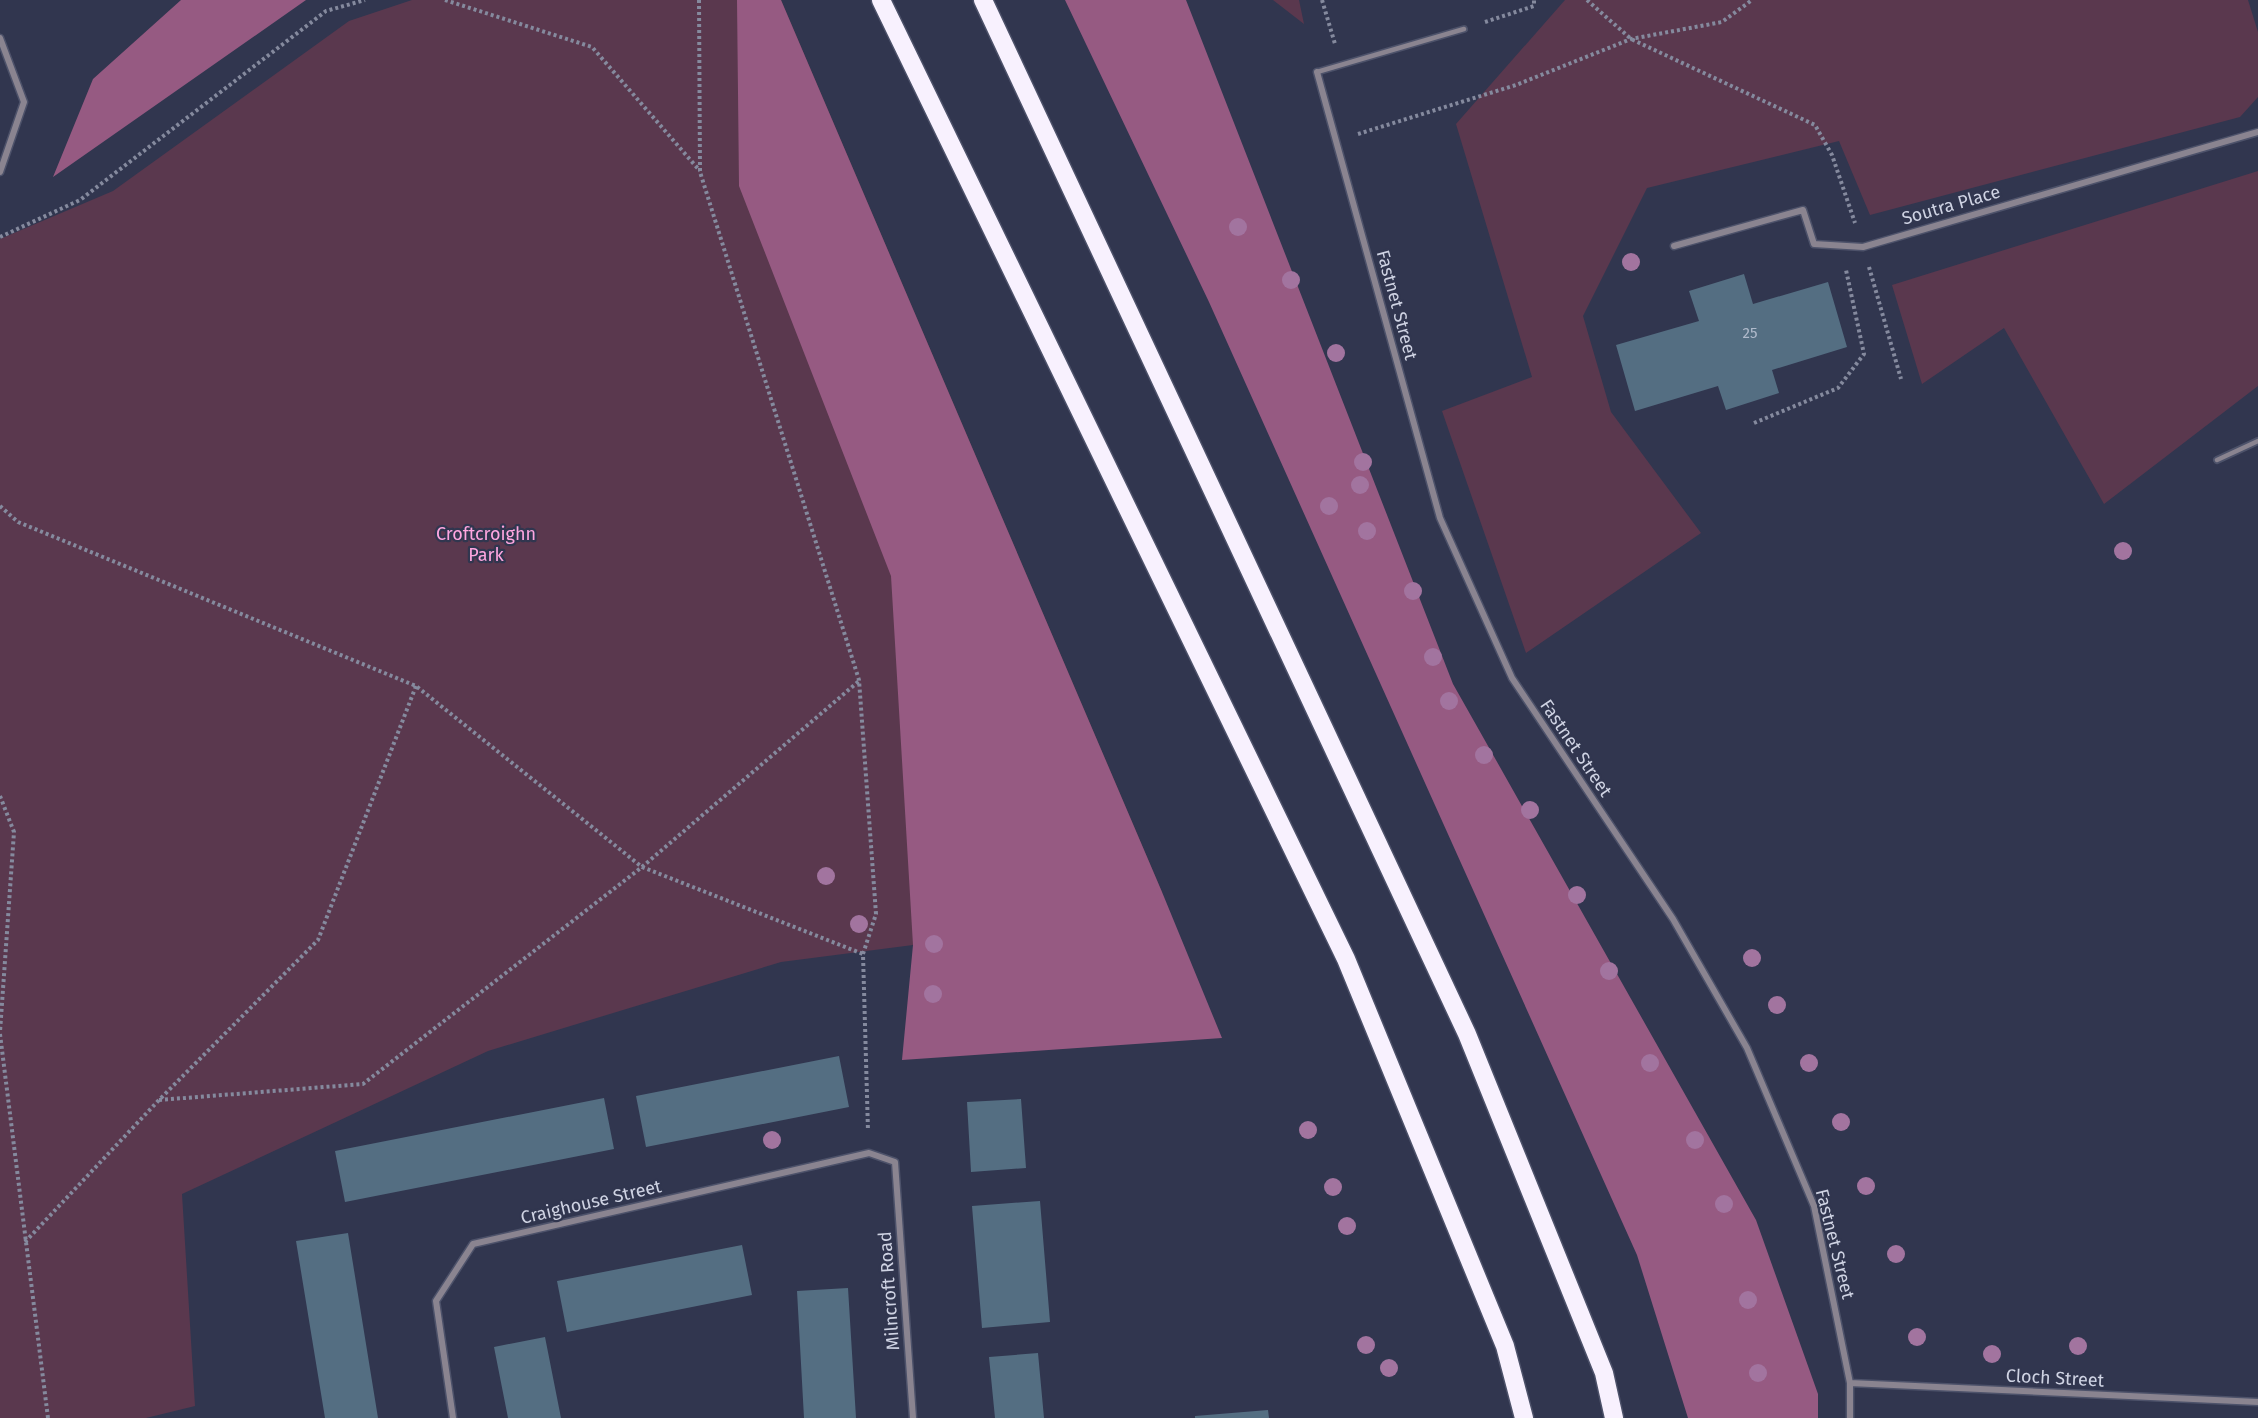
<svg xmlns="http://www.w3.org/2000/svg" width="2258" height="1418" font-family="'Fira Sans',sans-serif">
<rect width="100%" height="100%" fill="#31364f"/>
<!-- green -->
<path fill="#5a384e" d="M 412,0 L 781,0 L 1162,892 L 913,945 L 781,962 L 488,1051 L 182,1194 L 195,1406 L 146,1418 L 0,1418 L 0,239 L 113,191 L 349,21 Z
M 1273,0 L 1299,0 L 1304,24 Z
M 1565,0 L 2248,0 L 2258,32 L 2258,97 L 2240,117 L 1870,215 L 1839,141 L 1647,188 L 1583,316 L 1611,412 L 1701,533 L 1526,653 L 1442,411 L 1532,377 L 1456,124 Z
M 2258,171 L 2258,386 L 2104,504 L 2004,328 L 1922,384 L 1892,285 Z"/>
<!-- forest -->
<path fill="#965a82" d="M 181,0 L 306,0 L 53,177 L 93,79 Z
M 737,0 L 781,0 L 1162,892 L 1222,1038 L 902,1060 L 913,945 L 891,576 L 739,186 Z
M 1065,0 L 1186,0 L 1453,684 L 1756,1220 L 1818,1394 L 1818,1418 L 1688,1418 L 1637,1255 L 1209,302 Z"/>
<!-- building -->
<path fill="#546e82" d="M 1744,274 L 1753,304 L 1828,282 L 1847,347 L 1772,370 L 1779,393 L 1726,410 L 1718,386 L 1635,411 L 1616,345 L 1699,321 L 1689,291 Z
M 839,1056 L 849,1107 L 646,1147 L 636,1096 Z
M 604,1098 L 614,1149 L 345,1202 L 335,1151 Z
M 1021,1099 L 1026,1168 L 971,1172 L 967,1102 Z
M 1040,1201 L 1050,1322 L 982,1328 L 972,1206 Z
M 348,1233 L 378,1418 L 325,1418 L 296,1241 Z
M 742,1245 L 752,1295 L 567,1332 L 557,1281 Z
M 848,1288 L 856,1418 L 804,1418 L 797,1291 Z
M 545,1337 L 561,1418 L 508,1418 L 494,1347 Z
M 1038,1353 L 1044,1418 L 995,1418 L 989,1357 Z
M 1268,1410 L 1269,1418 L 1195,1418 L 1195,1416 Z"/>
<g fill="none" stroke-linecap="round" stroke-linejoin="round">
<!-- lane casing -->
<g stroke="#4d526a" stroke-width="8">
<path id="lane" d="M 1317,72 L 1464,29
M 2217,460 L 2258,441"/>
</g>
<!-- street casing -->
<g stroke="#4d526a" stroke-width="9">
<path id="street" d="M 0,38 L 24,102 L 0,172
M 1317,72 L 1440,518 L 1512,678 L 1673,919 L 1747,1048 L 1814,1206 L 1850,1383 L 1850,1418
M 1674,246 L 1803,210 L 1814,244 L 1863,247 L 2258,132
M 1850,1383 L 2258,1402
M 453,1418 L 436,1301 L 473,1244 L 869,1153 L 895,1162 L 913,1418"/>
</g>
<!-- highway casing -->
<g stroke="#4d526a" stroke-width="21">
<path id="highway" d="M 881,0 L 1346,959 L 1505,1346 L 1524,1418
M 983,0 L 1467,1034 L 1604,1373 L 1614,1418"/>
</g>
<!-- path -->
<path stroke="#858a9e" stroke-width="4" stroke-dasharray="3 3" stroke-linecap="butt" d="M 445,0 L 592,47 L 700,171
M 699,0 L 700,172 L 859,680 L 876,914 L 863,954 L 868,1131
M 1322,0 L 1335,44
M 1587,0 L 1631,39 L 1815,125 L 1832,155 L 1855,223
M 1485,22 L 1534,6 L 1534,0
M 1358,134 L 1516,85 L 1631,39 L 1722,22 L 1752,0
M 0,237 L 80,200 L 326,11 L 365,0
M 1869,267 L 1901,379
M 1754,423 L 1838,388 L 1864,354 L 1846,270
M 0,506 L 18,522 L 416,686 L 642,867 L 863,954
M 0,796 L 14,832 L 0,1032
M 0,1034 L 48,1418
M 159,1100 L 363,1084 L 642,867 L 859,681
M 25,1242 L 159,1100 L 318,940 L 416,686"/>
<!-- lane -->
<use href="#lane" stroke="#8a8490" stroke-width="4.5"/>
<!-- street -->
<use href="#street" stroke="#8a8490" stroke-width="6"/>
<!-- highway -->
<use href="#highway" stroke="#f8f1fe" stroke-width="18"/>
</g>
<!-- trees -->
<g fill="#a2749f">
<circle cx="1238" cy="227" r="9"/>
<circle cx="1631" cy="262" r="9"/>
<circle cx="1291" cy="280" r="9"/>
<circle cx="1336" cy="353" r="9"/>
<circle cx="1363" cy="462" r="9"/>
<circle cx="1360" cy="485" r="9"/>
<circle cx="1329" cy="506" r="9"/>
<circle cx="1367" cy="531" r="9"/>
<circle cx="2123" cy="551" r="9"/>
<circle cx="1413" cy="591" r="9"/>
<circle cx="1433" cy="657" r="9"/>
<circle cx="1449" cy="701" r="9"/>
<circle cx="1484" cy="755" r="9"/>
<circle cx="1530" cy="810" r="9"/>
<circle cx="826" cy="876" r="9"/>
<circle cx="1577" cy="895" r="9"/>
<circle cx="859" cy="924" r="9"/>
<circle cx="934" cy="944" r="9"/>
<circle cx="1752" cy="958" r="9"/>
<circle cx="1609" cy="971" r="9"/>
<circle cx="933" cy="994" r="9"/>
<circle cx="1777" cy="1005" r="9"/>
<circle cx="1650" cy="1063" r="9"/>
<circle cx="1809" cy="1063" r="9"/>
<circle cx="1841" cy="1122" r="9"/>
<circle cx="1308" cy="1130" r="9"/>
<circle cx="772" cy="1140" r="9"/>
<circle cx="1695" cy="1140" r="9"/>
<circle cx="1866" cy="1186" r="9"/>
<circle cx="1333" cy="1187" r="9"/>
<circle cx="1724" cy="1204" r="9"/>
<circle cx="1347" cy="1226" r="9"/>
<circle cx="1896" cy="1254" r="9"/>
<circle cx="1748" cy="1300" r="9"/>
<circle cx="1917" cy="1337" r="9"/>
<circle cx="1366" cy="1345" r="9"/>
<circle cx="2078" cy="1346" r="9"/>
<circle cx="1992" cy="1354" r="9"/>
<circle cx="1389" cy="1368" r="9"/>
<circle cx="1758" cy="1373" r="9"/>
</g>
<g text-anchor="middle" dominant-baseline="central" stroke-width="4.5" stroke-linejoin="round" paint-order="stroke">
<!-- number labels -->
<g font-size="15" fill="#b0bacb">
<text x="1750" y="333">25</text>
</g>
<!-- street labels -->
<g font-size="18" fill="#cfd3e3" stroke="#31364f">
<text transform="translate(1951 205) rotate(-16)">Soutra Place</text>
<text transform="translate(1397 305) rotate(75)">Fastnet Street</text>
<text transform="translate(1576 748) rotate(56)">Fastnet Street</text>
<text transform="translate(591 1202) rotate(-13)">Craighouse Street</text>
<text transform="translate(1835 1244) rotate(76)">Fastnet Street</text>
<text transform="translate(889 1291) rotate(-94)">Milncroft Road</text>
<text transform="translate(2055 1378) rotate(3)">Cloch Street</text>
</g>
<!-- park labels -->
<g font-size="18" fill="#fea6e0" stroke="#31364f">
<text x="486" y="534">Croftcroighn<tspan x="486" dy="21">Park</tspan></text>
</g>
</g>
</svg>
